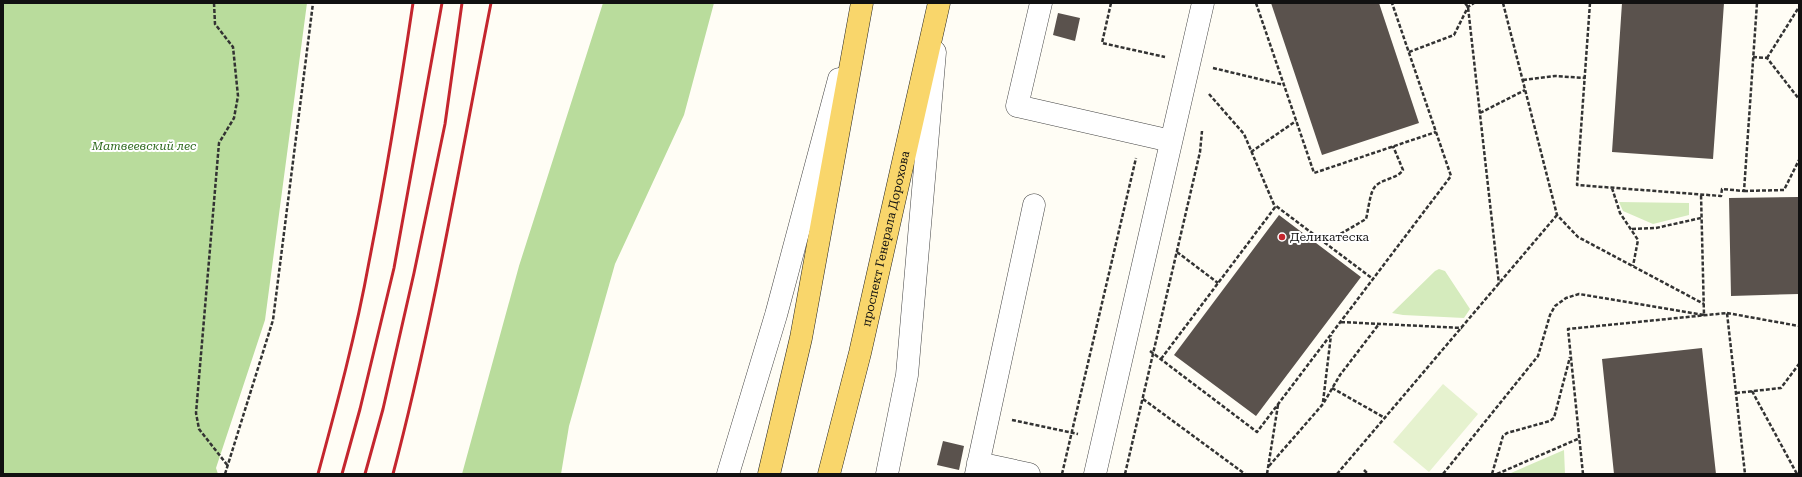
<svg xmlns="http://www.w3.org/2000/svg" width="1802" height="477" font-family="'Roboto Serif',serif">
<rect width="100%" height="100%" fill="#fffdf5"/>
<!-- green -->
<path fill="#d5ebbd" d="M 1619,202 L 1689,203 L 1689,215 L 1653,224 L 1623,211 Z
M 1439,269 L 1445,271 L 1470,309 L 1464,318 L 1403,315 L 1392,313 L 1435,271 Z
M 1564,450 L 1565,474 L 1510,474 L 1511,473 Z"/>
<!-- forest -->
<path fill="#b9dc9c" d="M 3,3 L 307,3 L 265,320 L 216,468 L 218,474 L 3,474 Z
M 603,3 L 714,3 L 684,115 L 615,264 L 569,426 L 561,474 L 462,474 L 519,266 Z"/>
<!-- pitch -->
<path fill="#e6f2cf" d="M 1443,384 L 1478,414 L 1429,472 L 1393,442 Z"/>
<!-- building -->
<path fill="#5a524d" d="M 1271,3 L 1379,3 L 1419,123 L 1322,155 Z
M 1622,3 L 1724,3 L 1713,159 L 1612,152 Z
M 1058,13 L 1080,18 L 1075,41 L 1053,35 Z
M 1799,197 L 1799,294 L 1731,296 L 1729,198 Z
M 1279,215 L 1361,277 L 1256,416 L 1174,355 Z
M 1702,348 L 1716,474 L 1614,474 L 1602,359 Z
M 943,441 L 964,446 L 959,470 L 937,465 Z"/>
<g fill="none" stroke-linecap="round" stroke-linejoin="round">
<!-- minor casing -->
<g stroke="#444" stroke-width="23">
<path id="minor" d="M 1041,3 L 1017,106 L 1171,141
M 978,463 L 1029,474
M 728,474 L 776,315 L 839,79
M 887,474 L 907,375 L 935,52
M 976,474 L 1034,205
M 1095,474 L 1203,3"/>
</g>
<!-- major casing -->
<g stroke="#222" stroke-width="23">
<g id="major">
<path d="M 769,474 L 801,338 L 862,3"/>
<path id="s1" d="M 829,474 L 860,353 L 939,3"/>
</g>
</g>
<!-- path -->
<path stroke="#333" stroke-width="2.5" stroke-dasharray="4 2" stroke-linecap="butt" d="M 214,3 L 215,24 L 233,47 L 238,96 L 234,118 L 219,143 L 196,413 L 199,429 L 228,466
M 1111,3 L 1102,43 L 1165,57
M 1256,3 L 1314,173 L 1436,132
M 1465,3 L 1468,7 L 1499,284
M 1503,3 L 1557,215 L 1578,237 L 1704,304
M 1590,3 L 1577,185 L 1721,196 L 1722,189 L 1744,191 L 1757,3
M 1409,52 L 1454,35 L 1468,7 L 1474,3
M 1753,57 L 1767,58 L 1799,99
M 1767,58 L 1799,7
M 1213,68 L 1284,85
M 1523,80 L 1555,76 L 1585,78
M 1209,94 L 1244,134 L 1275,207
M 1480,113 L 1525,90
M 1251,152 L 1296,121
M 1612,188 L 1620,213 L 1638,240 L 1633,266
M 1744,191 L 1784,190 L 1799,160
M 1632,229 L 1656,228 L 1701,218
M 1325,243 L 1366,219 C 1368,212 1370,193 1374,188 C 1381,178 1396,180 1403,170 L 1393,146
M 1177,252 L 1218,283
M 1727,313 L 1799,326
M 1341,322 L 1462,328
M 1150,351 L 1257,432 L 1451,176 L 1392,3
M 1161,359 L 1276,206 L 1373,279
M 1332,388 L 1385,418
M 1752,391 L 1797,474
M 1736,393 L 1781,388 L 1799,364
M 1143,399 L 1245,474
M 1323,402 L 1331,335
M 1012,420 L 1078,434
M 1269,466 L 1323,404 L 1340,375 L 1379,324
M 1364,470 L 1368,474
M 225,474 L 273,320 L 313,3
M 1062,474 L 1136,158
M 1125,474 L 1200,152 L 1202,131
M 1267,474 L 1278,405
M 1337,474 L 1557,215
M 1443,474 L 1538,356 L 1550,315 L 1555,306 L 1566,298 L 1579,294 L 1704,315 L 1701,194
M 1492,474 L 1503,436 L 1507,433 L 1550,421 L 1554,418 L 1570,357
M 1497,474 L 1580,438
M 1583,474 L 1568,329 L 1727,313 L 1745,474"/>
<!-- minor -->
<use href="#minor" stroke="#fff" stroke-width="22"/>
<!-- major -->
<use href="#major" stroke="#f9d66b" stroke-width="22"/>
<!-- rail -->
<path stroke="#c4262e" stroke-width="3" d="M 318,474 C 337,404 356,334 369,262 C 386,176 400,90 413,3
M 342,474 L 360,409 L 394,268 L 442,3
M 365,474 L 383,409 L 414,273 L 445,124 L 462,3
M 393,474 C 434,319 460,160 491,3"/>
</g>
<!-- markers -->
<circle fill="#c4262e" stroke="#fff" stroke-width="1.5" cx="1282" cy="237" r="4"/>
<g text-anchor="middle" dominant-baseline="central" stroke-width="4" stroke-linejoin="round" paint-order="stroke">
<!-- park labels -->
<g font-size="12" font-style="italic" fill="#2f6b1f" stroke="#fff">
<text x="144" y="146">Матвеевский лес</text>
</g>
<!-- poi labels -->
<g font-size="12" fill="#111" stroke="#fff" text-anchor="start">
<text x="1290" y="237">Деликатеска</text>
</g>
<!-- street labels -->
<g font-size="12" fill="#111" stroke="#fff">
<text stroke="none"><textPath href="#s1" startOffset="242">проспект Генерала Дорохова</textPath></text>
</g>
</g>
<!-- border -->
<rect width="1802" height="477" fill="none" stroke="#111111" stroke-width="8"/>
</svg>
